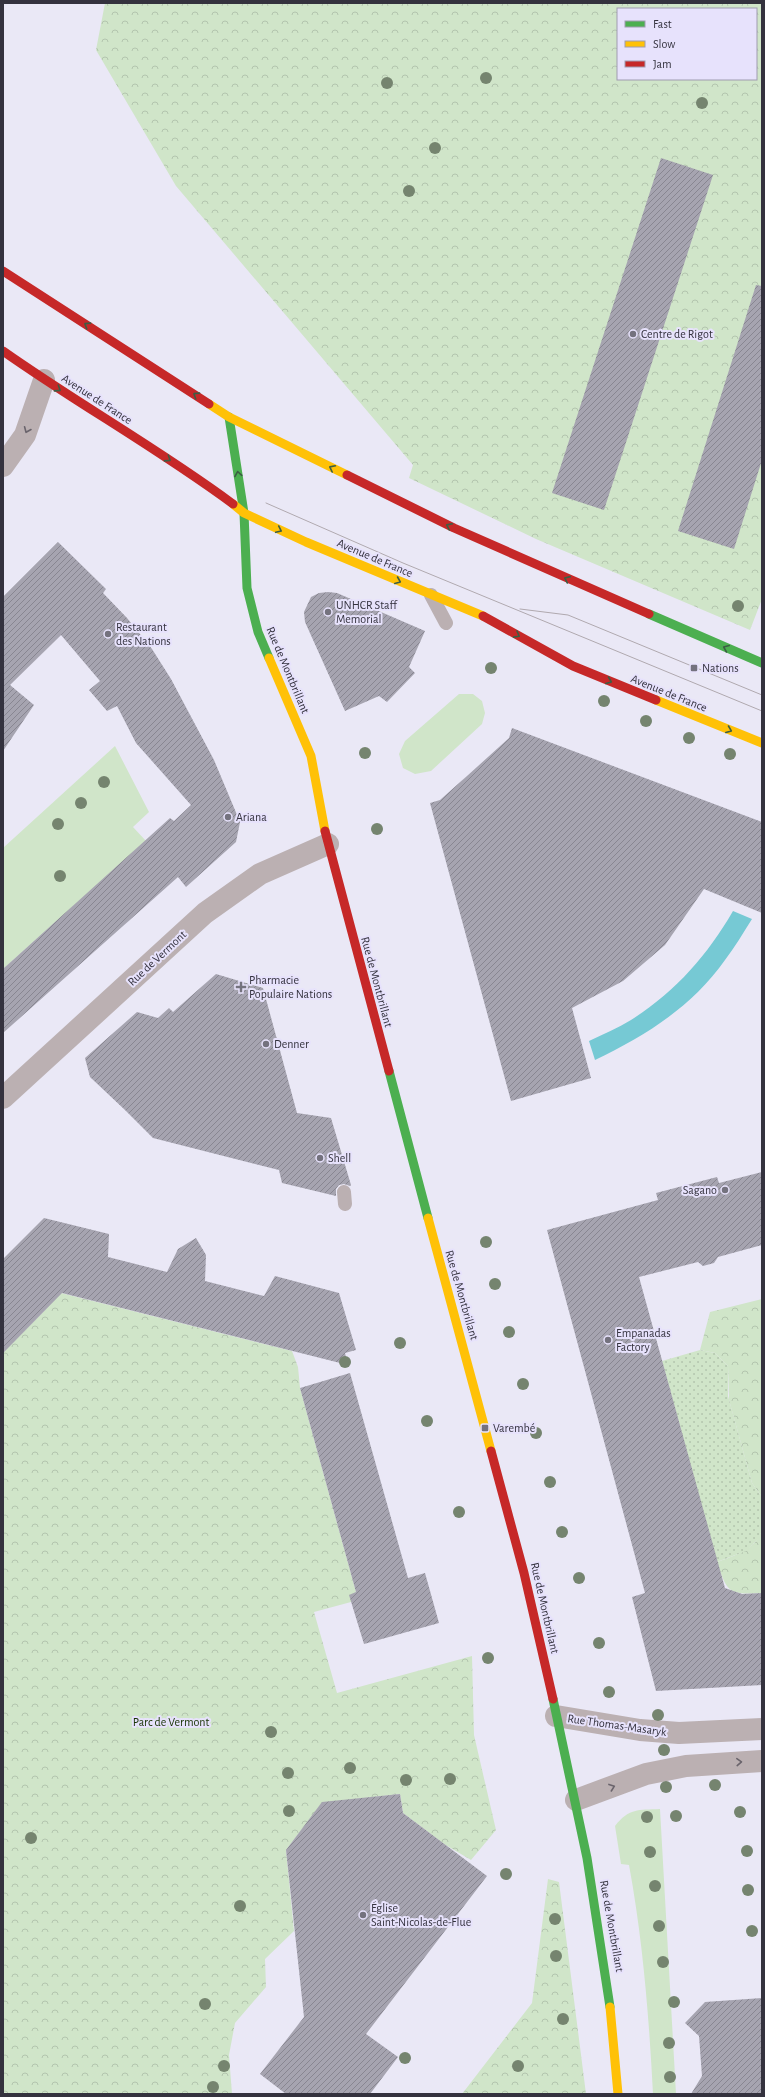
<svg xmlns="http://www.w3.org/2000/svg" width="765" height="2097" font-family="'Alegreya Sans',sans-serif">
<defs>
<pattern id="forest-crowns" width="20" height="18" patternUnits="userSpaceOnUse"><rect width="20" height="18" fill="#d0e5c9"/><path d="M2 6a3 3 0 1 1 6 0M12 15a3 3 0 1 1 6 0" fill="none" stroke="#b3c5ae"/></pattern>
<pattern id="garden-dots" width="8" height="8" patternUnits="userSpaceOnUse"><rect width="8" height="8" fill="#d0e5c9"/><path d="M2 2h.1M6 6h.1" fill="none" stroke="#b3c5ae" stroke-width="1.8" stroke-linecap="round"/></pattern>
<pattern id="building-hatch" width="6" height="6" patternUnits="userSpaceOnUse"><rect width="6" height="6" fill="#a6a4b0"/><path d="M-1 1l2-2M0 6l6-6M5 7l2-2" fill="none" stroke="#888691"/></pattern>
</defs>
<rect width="100%" height="100%" fill="#eae8f6"/>
<!-- grass -->
<path fill="#d0e5c9" d="M 459,694 L 473,694 L 482,701 L 485,713 L 482,724 L 431,771 L 415,774 L 403,768 L 399,754 L 405,741 Z
M 115,746 L 149,812 L 133,827 L 146,841 L 3,969 L 3,848 Z
M 660,1809 L 676,2094 L 653,2094 C 649,2017 643,1941 629,1865 L 621,1864 L 615,1826 C 629,1808 638,1810 660,1809 Z"/>
<!-- forest -->
<path fill="url(#forest-crowns)" fill-rule="evenodd" d="M 105,3 L 762,3 L 762,599 L 750,630 L 536,539 L 409,478 L 413,465 L 176,186 L 96,50 ZM 618,9 L 756,9 L 756,79 L 618,79 Z
M 57,1292 L 292,1351 L 298,1367 L 300,1388 L 356,1592 L 351,1602 L 314,1612 L 337,1693 L 472,1656 L 474,1735 L 496,1830 L 471,1860 L 444,1844 L 403,1813 L 400,1794 L 322,1803 L 286,1850 L 294,1931 L 265,1959 L 266,1987 L 235,2023 L 229,2055 L 232,2094 L 3,2094 L 3,1353 L 47,1308 Z
M 762,1299 L 762,1497 L 752,1483 L 729,1400 L 728,1366 L 715,1353 L 700,1350 L 710,1312 Z
M 762,1530 L 762,1593 C 729,1595 727,1593 717,1562 C 736,1555 755,1550 762,1530 Z
M 548,1879 L 559,1882 L 586,2094 L 462,2094 L 532,2003 Z"/>
<!-- garden -->
<path fill="url(#garden-dots)" d="M 700,1350 L 715,1353 L 728,1366 L 728,1396 L 752,1483 L 762,1497 L 762,1530 L 759,1538 L 746,1551 L 717,1562 L 662,1361 Z"/>
<!-- water -->
<path fill="#76c9d4" d="M 733,911 L 752,919 C 743,933 735,947 725,960 C 692,1007 645,1036 595,1060 L 589,1041 C 603,1034 618,1028 631,1020 C 675,992 707,956 733,911 Z"/>
<!-- building -->
<path fill="url(#building-hatch)" d="M 661,158 L 713,175 L 604,510 L 552,493 Z
M 756,285 L 762,286 L 762,460 L 734,549 L 678,531 Z
M 58,542 L 106,589 L 103,593 L 127,618 L 152,649 L 171,679 L 214,760 L 240,822 L 236,842 L 186,887 L 178,877 L 3,1033 L 3,969 L 170,818 L 174,821 L 191,805 L 136,743 L 117,706 L 107,711 L 89,690 L 100,681 L 61,635 L 10,685 L 34,705 L 3,751 L 3,597 Z
M 328,592 L 337,593 L 425,631 L 409,667 L 415,673 L 387,702 L 379,696 L 345,711 L 305,622 L 304,612 L 311,597 L 319,593 Z
M 512,728 L 762,822 L 762,913 L 704,889 L 665,945 L 623,981 L 572,1008 L 591,1078 L 511,1101 L 430,803 L 440,800 L 467,776 L 509,738 Z
M 216,974 L 263,988 L 297,1113 L 331,1118 L 351,1185 L 350,1186 L 344,1184 L 339,1185 L 336,1189 L 336,1196 L 282,1183 L 279,1170 L 153,1138 L 125,1110 L 90,1077 L 85,1058 L 137,1012 L 158,1018 L 169,1008 L 173,1012 Z
M 762,1172 L 762,1245 L 718,1257 L 714,1263 L 703,1266 L 698,1262 L 639,1277 L 725,1588 L 742,1594 L 762,1593 L 762,1685 L 656,1691 L 632,1597 L 645,1593 L 547,1230 L 658,1200 L 656,1193 L 717,1177 L 719,1183 Z
M 44,1218 L 109,1234 L 108,1257 L 167,1272 L 178,1249 L 196,1238 L 206,1255 L 205,1281 L 264,1296 L 275,1276 L 339,1293 L 356,1350 L 345,1353 L 348,1365 L 62,1293 L 3,1353 L 3,1259 Z
M 350,1373 L 408,1578 L 425,1573 L 439,1623 L 364,1644 L 349,1595 L 356,1592 L 300,1388 Z
M 400,1794 L 403,1813 L 487,1876 L 366,2034 L 398,2057 L 370,2094 L 286,2094 L 260,2074 L 304,2017 L 286,1850 L 322,1802 Z
M 762,1998 L 762,2094 L 691,2094 L 702,2076 L 699,2036 L 685,2023 L 705,2002 Z"/>
<g fill="none" stroke-linecap="round" stroke-linejoin="round">
<!-- lane -->
<path stroke="#bbb0b2" stroke-width="14" d="M 431,595 L 446,623
M 344,1192 L 345,1204"/>
<!-- street -->
<path stroke="#bbb0b2" stroke-width="22" d="M 3,466 L 25,435 L 44,380
M 3,1098 L 205,913 L 260,874 L 328,844
M 556,1716 L 640,1730 L 679,1733 L 762,1729
M 576,1800 L 646,1774 L 686,1766 L 762,1761"/>
<!-- fast -->
<path stroke="#4caf50" stroke-width="9" d="M 229,417 L 244,513 L 247,588 L 258,632 L 269,658
M 649,614 L 762,663
M 389,1071 L 428,1218
M 553,1699 L 587,1858 L 610,2007"/>
<!-- slow -->
<path stroke="#ffc107" stroke-width="9" d="M 209,404 L 229,417 L 347,475
M 233,504 L 244,513 L 306,542 L 483,616
M 269,658 L 311,756 L 325,831
M 656,700 L 762,743
M 428,1218 L 491,1451
M 610,2007 L 618,2094"/>
<!-- jam -->
<path stroke="#c62828" stroke-width="9" d="M 3,271 L 209,404
M 3,351 C 78,404 159,449 233,504
M 347,475 L 454,528 L 649,614
M 483,616 L 573,666 L 656,700
M 325,831 L 389,1071
M 491,1451 L 524,1573 L 553,1699"/>
<!-- tram -->
<path stroke="#b0a9af" stroke-width="1" d="M 266,503 L 403,563 L 762,711
M 520,609 L 568,615 L 762,695"/>
</g>
<!-- trees -->
<g fill="#75846f">
<circle cx="486" cy="78" r="6"/>
<circle cx="387" cy="83" r="6"/>
<circle cx="702" cy="103" r="6"/>
<circle cx="435" cy="148" r="6"/>
<circle cx="409" cy="191" r="6"/>
<circle cx="738" cy="606" r="6"/>
<circle cx="491" cy="668" r="6"/>
<circle cx="604" cy="701" r="6"/>
<circle cx="646" cy="721" r="6"/>
<circle cx="689" cy="738" r="6"/>
<circle cx="365" cy="753" r="6"/>
<circle cx="730" cy="754" r="6"/>
<circle cx="104" cy="782" r="6"/>
<circle cx="81" cy="803" r="6"/>
<circle cx="58" cy="824" r="6"/>
<circle cx="377" cy="829" r="6"/>
<circle cx="60" cy="876" r="6"/>
<circle cx="486" cy="1242" r="6"/>
<circle cx="495" cy="1284" r="6"/>
<circle cx="509" cy="1332" r="6"/>
<circle cx="400" cy="1343" r="6"/>
<circle cx="345" cy="1362" r="6"/>
<circle cx="523" cy="1384" r="6"/>
<circle cx="427" cy="1421" r="6"/>
<circle cx="536" cy="1433" r="6"/>
<circle cx="550" cy="1482" r="6"/>
<circle cx="459" cy="1512" r="6"/>
<circle cx="562" cy="1532" r="6"/>
<circle cx="579" cy="1578" r="6"/>
<circle cx="599" cy="1643" r="6"/>
<circle cx="488" cy="1658" r="6"/>
<circle cx="609" cy="1692" r="6"/>
<circle cx="658" cy="1715" r="6"/>
<circle cx="271" cy="1732" r="6"/>
<circle cx="664" cy="1750" r="6"/>
<circle cx="350" cy="1768" r="6"/>
<circle cx="288" cy="1773" r="6"/>
<circle cx="450" cy="1779" r="6"/>
<circle cx="406" cy="1780" r="6"/>
<circle cx="715" cy="1785" r="6"/>
<circle cx="666" cy="1787" r="6"/>
<circle cx="289" cy="1811" r="6"/>
<circle cx="740" cy="1812" r="6"/>
<circle cx="676" cy="1816" r="6"/>
<circle cx="647" cy="1817" r="6"/>
<circle cx="31" cy="1838" r="6"/>
<circle cx="747" cy="1851" r="6"/>
<circle cx="650" cy="1852" r="6"/>
<circle cx="506" cy="1874" r="6"/>
<circle cx="655" cy="1886" r="6"/>
<circle cx="748" cy="1890" r="6"/>
<circle cx="240" cy="1906" r="6"/>
<circle cx="555" cy="1919" r="6"/>
<circle cx="659" cy="1926" r="6"/>
<circle cx="752" cy="1931" r="6"/>
<circle cx="556" cy="1956" r="6"/>
<circle cx="663" cy="1962" r="6"/>
<circle cx="674" cy="2002" r="6"/>
<circle cx="205" cy="2004" r="6"/>
<circle cx="563" cy="2019" r="6"/>
<circle cx="669" cy="2043" r="6"/>
<circle cx="405" cy="2058" r="6"/>
<circle cx="224" cy="2066" r="6"/>
<circle cx="518" cy="2066" r="6"/>
<circle cx="670" cy="2077" r="6"/>
<circle cx="213" cy="2087" r="6"/>
</g>
<!-- one-way arrows -->
<defs><path id="oneway-chevron" d="M-2-3.5L2.5 0L-2 3.5" fill="none" stroke-width="1.6" stroke-linecap="round" stroke-linejoin="round"/></defs>
<g stroke="#3c5e44">
<use href="#oneway-chevron" transform="translate(87 325) rotate(-147)"/>
<use href="#oneway-chevron" transform="translate(58 389) rotate(33)"/>
<use href="#oneway-chevron" transform="translate(196 395) rotate(-147)"/>
<use href="#oneway-chevron" transform="translate(168 459) rotate(33)"/>
<use href="#oneway-chevron" transform="translate(332 468) rotate(-153)"/>
<use href="#oneway-chevron" transform="translate(238 474) rotate(-99)"/>
<use href="#oneway-chevron" transform="translate(449 526) rotate(-154)"/>
<use href="#oneway-chevron" transform="translate(279 530) rotate(25)"/>
<use href="#oneway-chevron" transform="translate(567 579) rotate(-156)"/>
<use href="#oneway-chevron" transform="translate(398 581) rotate(23)"/>
<use href="#oneway-chevron" transform="translate(517 635) rotate(29)"/>
<use href="#oneway-chevron" transform="translate(726 648) rotate(-157)"/>
<use href="#oneway-chevron" transform="translate(609 681) rotate(22)"/>
<use href="#oneway-chevron" transform="translate(729 730) rotate(22)"/>
</g>
<g stroke="#6a646c">
<use href="#oneway-chevron" transform="translate(27 430) rotate(113)"/>
<use href="#oneway-chevron" transform="translate(739 1762) rotate(-3)"/>
<use href="#oneway-chevron" transform="translate(612 1787) rotate(-20)"/>
</g>
<!-- markers -->
<g fill="#74727e" stroke="#e7e2fc" stroke-width="1.5">
<circle cx="633" cy="334" r="4"/>
<circle cx="328" cy="612" r="4"/>
<circle cx="108" cy="634" r="4"/>
<rect x="690" y="664" width="8" height="8" rx="2"/>
<circle cx="228" cy="817" r="4"/>
<path d="M239 981h4v4h4v4h-4v4h-4v-4h-4v-4h4z"/>
<circle cx="266" cy="1044" r="4"/>
<circle cx="320" cy="1158" r="4"/>
<circle cx="725" cy="1190" r="4"/>
<circle cx="608" cy="1340" r="4"/>
<rect x="481" y="1424" width="8" height="8" rx="2"/>
<circle cx="363" cy="1915" r="4"/>
</g>
<g text-anchor="middle" dominant-baseline="central" stroke-width="4" stroke-linejoin="round" paint-order="stroke">
<!-- poi labels -->
<g font-size="12" fill="#34323e" stroke="#e7e2fc" text-anchor="start">
<text x="641" y="334">Centre de Rigot</text>
<text x="336" y="605">UNHCR Staff<tspan x="336" dy="14">Memorial</tspan></text>
<text x="116" y="627">Restaurant<tspan x="116" dy="14">des Nations</tspan></text>
<text x="702" y="668">Nations</text>
<text x="236" y="817">Ariana</text>
<text x="249" y="980">Pharmacie<tspan x="249" dy="14">Populaire Nations</tspan></text>
<text x="274" y="1044">Denner</text>
<text x="328" y="1158">Shell</text>
<text x="717" y="1190" text-anchor="end">Sagano</text>
<text x="616" y="1333">Empanadas<tspan x="616" dy="14">Factory</tspan></text>
<text x="493" y="1428">Varembé</text>
<text x="371" y="1908">Église<tspan x="371" dy="14">Saint-Nicolas-de-Flue</tspan></text>
</g>
<!-- street labels -->
<g font-size="12" fill="#34323e" stroke="#e7e2fc">
<text transform="translate(97 399) rotate(33)">Avenue de France</text>
<text transform="translate(375 558) rotate(23)">Avenue de France</text>
<text transform="translate(288 670) rotate(67)">Rue de Montbrillant</text>
<text transform="translate(669 693) rotate(22)">Avenue de France</text>
<text transform="translate(157 958) rotate(-43)">Rue de Vermont</text>
<text transform="translate(377 982) rotate(75)">Rue de Montbrillant</text>
<text transform="translate(462 1295) rotate(74)">Rue de Montbrillant</text>
<text transform="translate(545 1608) rotate(77)">Rue de Montbrillant</text>
<text transform="translate(617 1725) rotate(8)">Rue Thomas-Masaryk</text>
<text transform="translate(612 1926) rotate(80)">Rue de Montbrillant</text>
</g>
<!-- park labels -->
<g font-size="12" fill="#163201" stroke="#e7e2fc">
<text x="171" y="1722">Parc de Vermont</text>
</g>
</g>
<!-- border -->
<rect width="765" height="2097" fill="none" stroke="#34323e" stroke-width="8"/>
<!-- legend -->
<rect x="617" y="8" width="140" height="72" fill="#e7e2fc" stroke="#9f9cb0"/>
<rect x="625" y="21" width="20" height="6" fill="#4caf50" stroke="#9f9cb0"/>
<text x="653" y="28" font-size="12" fill="#34323e">Fast</text>
<rect x="625" y="41" width="20" height="6" fill="#ffc107" stroke="#9f9cb0"/>
<text x="653" y="48" font-size="12" fill="#34323e">Slow</text>
<rect x="625" y="61" width="20" height="6" fill="#c62828" stroke="#9f9cb0"/>
<text x="653" y="68" font-size="12" fill="#34323e">Jam</text>
</svg>
